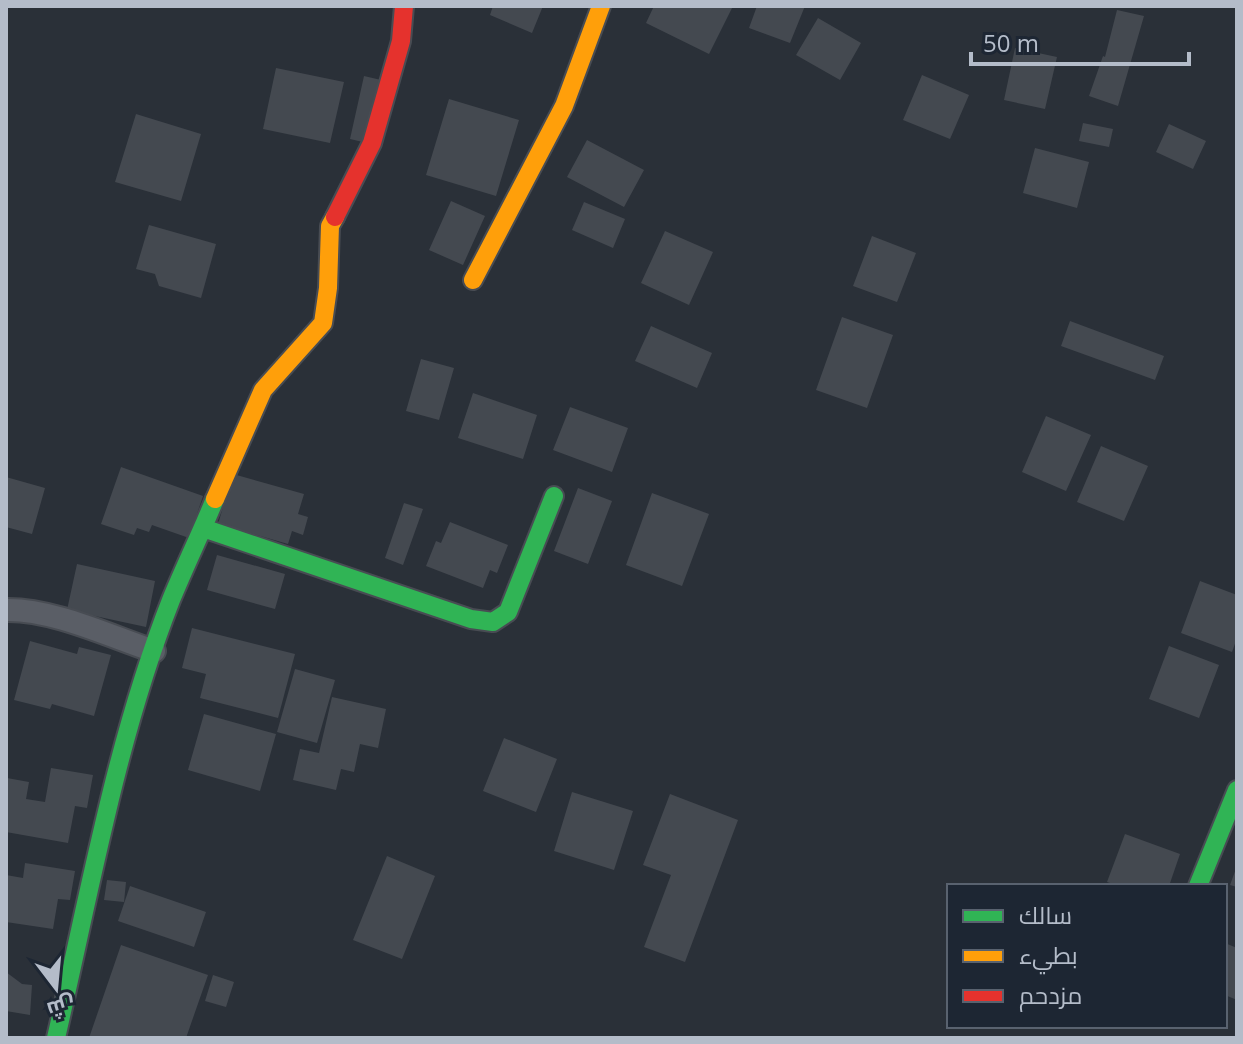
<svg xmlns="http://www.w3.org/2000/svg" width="1243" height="1044" font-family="'Open Sans',Cairo,sans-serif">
<rect width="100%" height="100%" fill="#2a3038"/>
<!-- building -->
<path fill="#444950" d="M 493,6 L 543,6 L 532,33 L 490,15 Z
M 654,6 L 733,6 L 709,54 L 646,23 Z
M 757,6 L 805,6 L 790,43 L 749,28 Z
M 1117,10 L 1144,16 L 1118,106 L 1089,96 L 1103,56 L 1105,57 Z
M 818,18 L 861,43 L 840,80 L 796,55 Z
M 1015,48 L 1057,57 L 1045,109 L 1004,100 Z
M 276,68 L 344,82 L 330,143 L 263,129 Z
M 922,75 L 969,95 L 950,139 L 903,120 Z
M 364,76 L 394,83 L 380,146 L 350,139 Z
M 449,99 L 519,120 L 496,196 L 426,175 Z
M 136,114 L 201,134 L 181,201 L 115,182 Z
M 1083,123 L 1113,129 L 1109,147 L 1079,141 Z
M 1169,124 L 1206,141 L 1193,169 L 1156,152 Z
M 587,140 L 644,170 L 624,207 L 567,177 Z
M 1035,148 L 1089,162 L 1077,208 L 1023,193 Z
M 451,201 L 485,216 L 463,265 L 429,250 Z
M 584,202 L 625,219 L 613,248 L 572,230 Z
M 149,225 L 216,244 L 201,298 L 159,286 L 155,274 L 136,269 Z
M 665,231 L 713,252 L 689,305 L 641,283 Z
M 872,236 L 916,253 L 897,302 L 853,286 Z
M 842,317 L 893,335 L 867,408 L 816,390 Z
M 1070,321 L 1164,356 L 1155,380 L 1061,346 Z
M 651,326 L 712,353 L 697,388 L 635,361 Z
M 421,359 L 454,368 L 439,420 L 406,411 Z
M 473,393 L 537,415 L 523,459 L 458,438 Z
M 570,407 L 628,428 L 612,472 L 553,450 Z
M 1046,416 L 1091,435 L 1066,491 L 1022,472 Z
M 1101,446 L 1148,466 L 1124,521 L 1077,502 Z
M 121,467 L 203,496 L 189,538 L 152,525 L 149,532 L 137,528 L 134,535 L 101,524 Z
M 233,474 L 304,494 L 298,514 L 308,517 L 303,535 L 292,531 L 288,544 L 218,524 Z
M 6,477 L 45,488 L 32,534 L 6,527 Z
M 578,488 L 612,501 L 588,564 L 554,551 Z
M 652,493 L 709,514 L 682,586 L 626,565 Z
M 404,503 L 423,509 L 403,565 L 385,558 Z
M 450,522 L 508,545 L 497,573 L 490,570 L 483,588 L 426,566 L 436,541 L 441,543 Z
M 217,555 L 285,574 L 275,609 L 207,590 Z
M 77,564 L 155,581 L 146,627 L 67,610 Z
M 1200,581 L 1237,595 L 1237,638 L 1232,652 L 1181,633 Z
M 192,628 L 295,654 L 278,718 L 200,698 L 206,674 L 182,668 Z
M 30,641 L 77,654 L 79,647 L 111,655 L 94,716 L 52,704 L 50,709 L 14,700 Z
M 1169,646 L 1219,665 L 1199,718 L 1149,699 Z
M 295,669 L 335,680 L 317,743 L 277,732 Z
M 332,697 L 386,709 L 378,748 L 360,744 L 354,772 L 341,769 L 336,790 L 293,780 L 300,749 L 319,753 Z
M 204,714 L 276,734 L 260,791 L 188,770 Z
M 504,738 L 557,759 L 536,812 L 483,791 Z
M 51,768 L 93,775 L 87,808 L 75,806 L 68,843 L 6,832 L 7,778 L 29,782 L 26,799 L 45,802 Z
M 572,792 L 633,811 L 614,870 L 554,851 Z
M 670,794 L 738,820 L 685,962 L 644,947 L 671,875 L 643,865 Z
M 1125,834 L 1180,854 L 1169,886 L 1119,886 L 1107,882 Z
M 387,856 L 435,876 L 402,959 L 353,940 Z
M 25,863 L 75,871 L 70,900 L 58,899 L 53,929 L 6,922 L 6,875 L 23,878 Z
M 1237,866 L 1237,887 L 1230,885 Z
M 107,880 L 126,882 L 124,902 L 104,900 Z
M 130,886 L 206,912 L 194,947 L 118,921 Z
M 1225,943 L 1237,948 L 1237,1000 L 1225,995 Z
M 121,945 L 208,975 L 186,1038 L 89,1038 Z
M 6,972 L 22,984 L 32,985 L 30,1015 L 6,1011 Z
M 213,975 L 234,982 L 226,1007 L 205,1001 Z"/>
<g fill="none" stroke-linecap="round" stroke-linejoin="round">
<!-- street casing -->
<g stroke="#484c53" stroke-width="26">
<path id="street" d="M 6,610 C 53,609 109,636 154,651"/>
</g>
<!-- fast casing -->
<g stroke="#484c53" stroke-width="22">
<path id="fast" d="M 203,528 L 471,619 L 493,622 L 508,612 L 554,496
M 1198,886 L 1237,790
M 56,1038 C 90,892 116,740 171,600 C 185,566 201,533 215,499"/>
</g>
<!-- slow casing -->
<g stroke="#484c53" stroke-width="22">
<path id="slow" d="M 473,280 L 564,106 L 601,6
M 215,499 L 263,390 L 323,323 L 328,288 L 330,226 L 335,217"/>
</g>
<!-- jam casing -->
<g stroke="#484c53" stroke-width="22">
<path id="jam" d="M 335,217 L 372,143 L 401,41 L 404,6"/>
</g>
<!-- street -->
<use href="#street" stroke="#5a5e66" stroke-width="22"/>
<!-- fast -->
<use href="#fast" stroke="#30b455" stroke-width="18"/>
<!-- slow -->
<use href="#slow" stroke="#ff9f0a" stroke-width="18"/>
<!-- jam -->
<use href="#jam" stroke="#e5322d" stroke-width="18"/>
</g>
<!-- border -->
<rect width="1243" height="1044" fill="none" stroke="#b4bcc9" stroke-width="16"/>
<!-- legend -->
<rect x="947" y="884" width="280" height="144" fill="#1d2633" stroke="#59626f" stroke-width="2"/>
<rect x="963" y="910" width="40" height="12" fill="#30b455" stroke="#59626f" stroke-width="2"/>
<text x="1019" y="924" font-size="24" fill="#b4bcc9">سالك</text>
<rect x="963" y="950" width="40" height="12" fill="#ff9f0a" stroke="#59626f" stroke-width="2"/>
<text x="1019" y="964" font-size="24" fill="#b4bcc9">بطيء</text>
<rect x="963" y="990" width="40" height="12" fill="#e5322d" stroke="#59626f" stroke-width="2"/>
<text x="1019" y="1004" font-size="24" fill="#b4bcc9">مزدحم</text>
<!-- north arrow -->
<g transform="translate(56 988) rotate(164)" stroke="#1d2633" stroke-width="6" paint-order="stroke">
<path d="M0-6L14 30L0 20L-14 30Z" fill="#b4bcc9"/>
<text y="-12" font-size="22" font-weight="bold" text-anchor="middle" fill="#b4bcc9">ش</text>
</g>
<!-- scale -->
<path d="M971 52v12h218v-12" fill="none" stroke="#b4bcc9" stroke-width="4"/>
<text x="983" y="52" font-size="24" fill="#b4bcc9" stroke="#1d2633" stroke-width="6" paint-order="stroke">50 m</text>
</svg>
